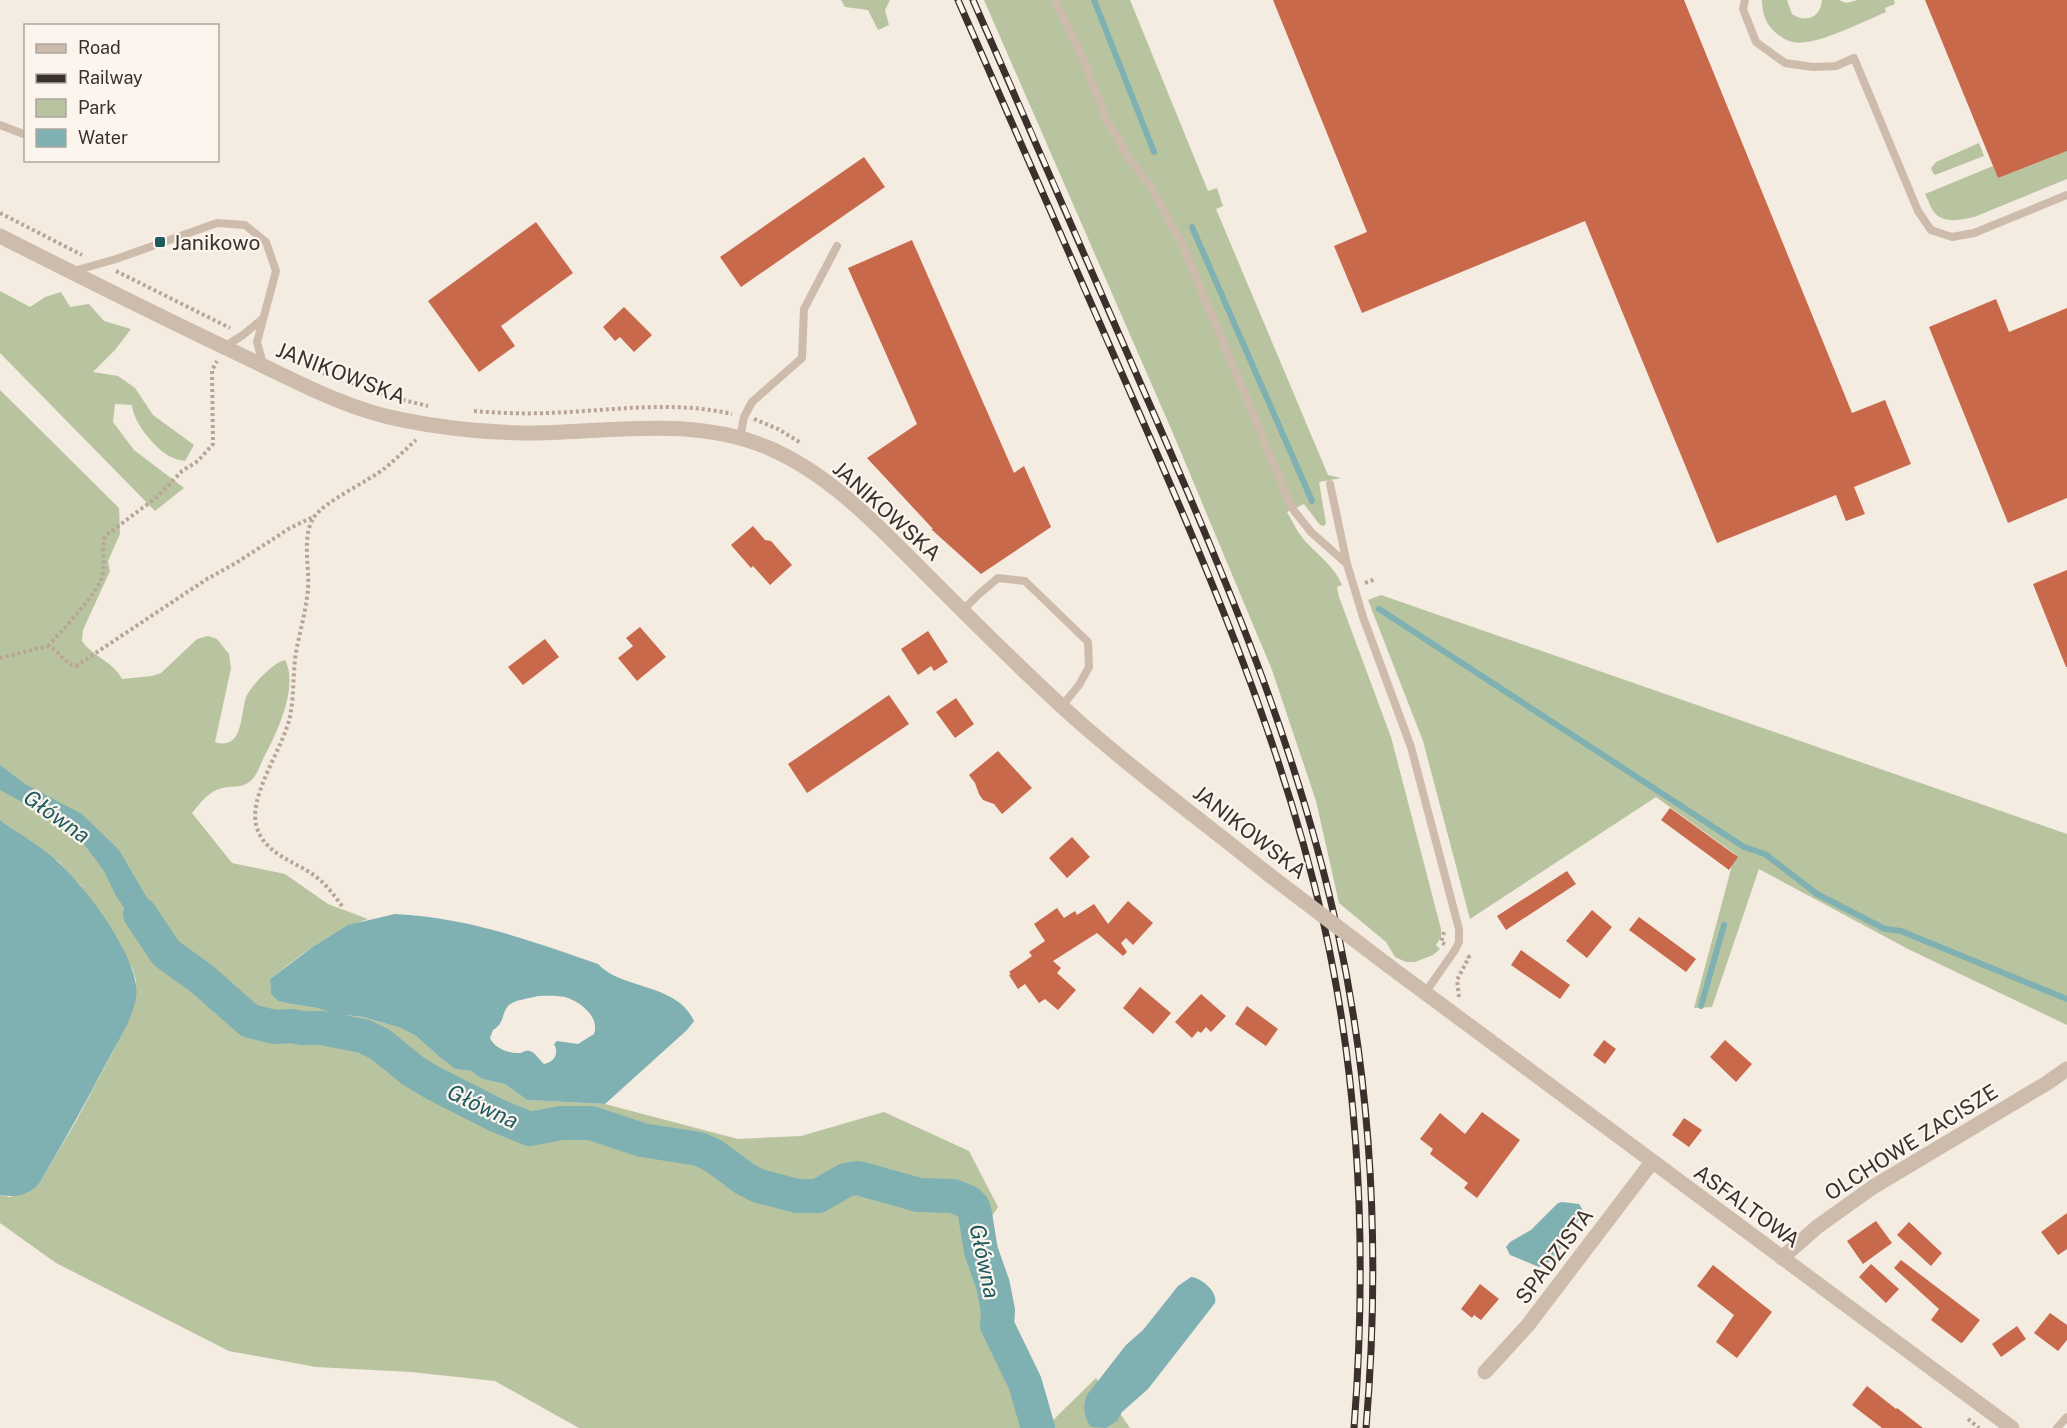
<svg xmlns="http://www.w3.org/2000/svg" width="2067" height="1428" font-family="'Public Sans',sans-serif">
<rect width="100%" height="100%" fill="#f4ebe1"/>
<!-- green -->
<path fill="#b8c4a0" d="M 841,0 L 890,0 L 885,10 L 889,25 L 878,30 L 868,10 L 845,7 Z
M 984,0 L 1130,0 L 1208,191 L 1217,188 L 1223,206 L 1216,209 L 1328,475 L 1341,478 L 1319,482 L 1326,523 L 1324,526 L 1320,525 L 1304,504 L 1287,512 C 1292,521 1298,533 1305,541 C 1319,556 1334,566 1342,585 L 1337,587 L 1339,597 L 1391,737 L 1441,929 L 1441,937 L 1436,945 L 1440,949 L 1433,955 L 1415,962 L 1406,962 L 1395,957 L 1386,942 L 1339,903 L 1316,801 L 1272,670 L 1172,431 Z
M 1762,0 L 1787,0 L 1792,14 C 1806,24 1821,17 1822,0 L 1839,0 L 1846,3 L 1858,0 L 1894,0 L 1895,4 L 1885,8 L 1886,12 C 1864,21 1815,47 1793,42 C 1787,41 1781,37 1776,33 C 1766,25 1762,13 1762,0 Z
M 1979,143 L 1984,156 L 1935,175 L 1933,173 L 1931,168 L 1936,162 Z
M 2067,151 L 2067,179 L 1974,217 C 1962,220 1943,224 1934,212 C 1930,207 1928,199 1925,194 L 1993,166 L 1998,178 Z
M 0,291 L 30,307 L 45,297 L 61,292 L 70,307 L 89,304 L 104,321 L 131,329 L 115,350 L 93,372 L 118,376 L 135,388 L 153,415 L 194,445 L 185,461 C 180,460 175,459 171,457 C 155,449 133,422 132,405 L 115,404 L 113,422 L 134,450 L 184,488 L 155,511 L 0,353 Z
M 0,390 L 119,508 L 120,534 L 108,561 L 110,571 L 83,630 L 82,641 C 93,657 113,661 122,679 L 152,676 L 161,673 L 197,639 L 208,636 L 217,639 L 229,654 L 231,668 L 215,742 C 245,752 240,709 247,695 C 252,685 274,662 285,660 C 299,686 277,733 264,757 C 259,767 257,778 246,784 C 241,787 234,786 228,787 C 210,789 203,800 192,813 L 232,863 L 285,874 L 328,904 L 368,919 C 330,931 301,955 270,979 L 271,994 L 278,1001 L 291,1004 L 317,1008 L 335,1014 L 363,1017 L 401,1028 L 416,1036 L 442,1059 L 455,1069 L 471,1071 L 482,1079 L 505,1084 L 527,1100 L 605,1104 L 738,1139 L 801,1136 L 884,1112 L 969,1151 L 998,1207 L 984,1228 L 1004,1326 L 1048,1425 L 1096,1378 L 1130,1428 L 579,1428 L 495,1381 L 411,1372 L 316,1367 L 229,1351 L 56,1263 L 0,1223 L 0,1195 L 10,1197 L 39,1184 L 75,1123 L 122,1034 L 133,1009 L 136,981 L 133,970 L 114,933 L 81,886 L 60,863 L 0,820 Z
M 1381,595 L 2067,834 L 2067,1025 L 1908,949 L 1759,869 L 1712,1007 L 1694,1008 L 1735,854 L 1656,797 L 1470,919 L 1423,741 L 1368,600 Z"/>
<!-- water -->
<path fill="#7fb0b2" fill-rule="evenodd" d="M 0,765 L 25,784 L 82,814 L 119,850 L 154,910 L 165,936 L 174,948 L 158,957 L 116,896 L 104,871 L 81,840 L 48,816 L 0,790 Z
M 0,820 C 19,834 41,846 59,863 C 85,886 143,962 136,998 C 132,1020 118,1041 108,1060 C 86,1102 63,1143 39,1184 C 28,1195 15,1198 0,1195 Z
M 395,914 C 466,917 532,941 598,964 C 622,990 677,983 694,1021 L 687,1030 L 605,1104 L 527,1100 L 505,1084 L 482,1079 L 471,1071 L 455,1069 L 442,1059 L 416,1036 L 401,1028 L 363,1017 L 335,1014 L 317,1008 L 291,1004 L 278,1001 L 271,994 L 270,979 L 314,946 L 348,925 ZM 538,996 C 547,996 558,995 568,998 C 582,1003 600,1018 594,1034 L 578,1044 L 557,1041 L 554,1044 C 559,1053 555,1062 544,1064 C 540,1061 535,1052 530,1051 C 524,1050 525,1052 520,1053 C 509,1054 494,1048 490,1038 L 493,1030 C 505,1023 501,1013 509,1005 C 517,999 528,999 538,996 Z
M 1562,1202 L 1579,1204 L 1584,1212 L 1575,1226 L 1570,1228 C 1564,1243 1556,1262 1539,1267 L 1510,1255 L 1506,1247 L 1510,1242 L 1531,1230 L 1558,1203 Z
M 1191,1277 C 1202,1278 1218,1292 1215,1303 L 1148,1389 L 1122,1412 L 1117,1421 L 1106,1428 L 1091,1427 C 1084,1417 1082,1407 1087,1395 L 1126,1345 L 1143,1330 L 1178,1286 Z"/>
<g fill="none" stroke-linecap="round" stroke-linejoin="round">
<!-- stream -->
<path stroke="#7fb0b2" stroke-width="6" d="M 1094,0 L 1154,152
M 1192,227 L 1312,501
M 1379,609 L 1744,847 L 1765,854 L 1817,894 L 1885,929 L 1901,931 L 2067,999
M 1701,1006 L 1724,925"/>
<!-- river -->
<path stroke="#7fb0b2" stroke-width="34" d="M 140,914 L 166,953 L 202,979 L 250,1021 L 275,1027 L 291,1026 L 302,1028 L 322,1028 L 363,1036 L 380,1044 L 413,1071 L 433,1083 L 498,1116 L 530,1129 L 561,1123 L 591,1123 L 642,1140 L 699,1149 L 714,1156 L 745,1179 L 759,1186 L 797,1196 L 818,1196 L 846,1180 L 858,1178 L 919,1195 L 953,1196 L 968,1202 L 973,1207 L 975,1214 L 981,1251 L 993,1285 L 998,1311 L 997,1325 L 1025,1383 L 1038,1428"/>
</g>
<!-- building -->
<path fill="#c8694b" d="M 1273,0 L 1684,0 L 1852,413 L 1885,400 L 1911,464 L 1854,487 L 1865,514 L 1846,521 L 1836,495 L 1717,543 L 1585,221 L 1362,313 L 1334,246 L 1367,232 Z
M 1925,0 L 2067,0 L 2067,151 L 1998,178 Z
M 864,157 L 885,187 L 741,287 L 720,257 Z
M 536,222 L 573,273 L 501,326 L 515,346 L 479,372 L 428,301 Z
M 912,240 L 1014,473 L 1024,466 L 1051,527 L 981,574 L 931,529 L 933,529 L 867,458 L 917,424 L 848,268 Z
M 1996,299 L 2009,332 L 2067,308 L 2067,498 L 2008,523 L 1929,327 Z
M 624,307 L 652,335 L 634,352 L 620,337 L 615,341 L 603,327 Z
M 753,526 L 765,540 L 771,541 L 792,565 L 770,585 L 753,566 L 751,568 L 731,545 Z
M 2067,570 L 2067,667 L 2066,667 L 2033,584 Z
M 640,627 L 666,657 L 637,681 L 618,658 L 633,646 L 626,638 Z
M 928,631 L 948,662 L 934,671 L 931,666 L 918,675 L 901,649 Z
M 545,639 L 559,657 L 523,685 L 508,667 Z
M 889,695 L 909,724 L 807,793 L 788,764 Z
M 956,698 L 974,724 L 955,738 L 936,712 Z
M 998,751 L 1032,788 L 1002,814 L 994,804 L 983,800 L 979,794 L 975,783 L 969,775 Z
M 1670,808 L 1738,857 L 1729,870 L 1661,820 Z
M 1072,837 L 1090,857 L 1067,878 L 1049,858 Z
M 1567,871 L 1576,884 L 1506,930 L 1497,916 Z
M 1128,901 L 1153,923 L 1133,945 L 1126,938 L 1121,943 L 1127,952 L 1123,956 L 1097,933 L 1053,961 L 1061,968 L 1057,973 L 1076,990 L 1058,1010 L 1045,999 L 1039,1003 L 1025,984 L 1018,989 L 1009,975 L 1011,974 L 1009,972 L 1032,956 L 1029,952 L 1045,941 L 1034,924 L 1057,908 L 1064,918 L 1075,911 L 1077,915 L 1094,904 L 1108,924 Z
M 1592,910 L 1612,927 L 1587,958 L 1566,941 Z
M 1639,917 L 1696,959 L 1686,972 L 1629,930 Z
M 1521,950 L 1570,985 L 1560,999 L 1511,965 Z
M 1140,987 L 1171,1013 L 1153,1034 L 1123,1008 Z
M 1201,994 L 1226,1016 L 1211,1032 L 1206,1027 L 1201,1033 L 1198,1031 L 1192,1038 L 1175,1022 Z
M 1247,1006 L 1278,1029 L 1266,1046 L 1235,1024 Z
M 1604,1040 L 1616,1049 L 1605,1064 L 1593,1055 Z
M 1725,1040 L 1752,1064 L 1736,1082 L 1710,1057 Z
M 1482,1112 L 1520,1140 L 1477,1198 L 1464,1188 L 1468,1183 L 1430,1154 L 1433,1149 L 1420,1139 L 1440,1113 L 1465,1134 Z
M 1684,1118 L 1702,1130 L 1689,1147 L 1672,1135 Z
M 2067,1213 L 2067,1249 L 2058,1255 L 2041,1232 Z
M 1876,1221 L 1892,1243 L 1863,1264 L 1847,1241 Z
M 1909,1222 L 1942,1253 L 1931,1266 L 1897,1235 Z
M 1901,1260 L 1980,1320 L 1963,1342 L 1961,1343 L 1931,1320 L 1939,1309 L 1894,1268 Z
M 1871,1264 L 1899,1289 L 1886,1303 L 1859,1277 Z
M 1713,1265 L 1772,1312 L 1737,1358 L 1716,1342 L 1734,1315 L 1697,1286 Z
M 1480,1284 L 1499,1299 L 1481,1320 L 1474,1315 L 1472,1318 L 1461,1309 Z
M 2050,1313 L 2067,1325 L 2067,1340 L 2058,1351 L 2034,1333 Z
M 2017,1326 L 2026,1339 L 2001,1357 L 1992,1344 Z
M 1867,1386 L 1896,1409 L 1897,1408 L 1923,1428 L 1882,1428 L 1852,1405 Z"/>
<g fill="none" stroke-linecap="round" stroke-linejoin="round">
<!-- path -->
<path stroke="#b9a596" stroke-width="4" stroke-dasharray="3 3" stroke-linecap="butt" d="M 0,213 L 82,255
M 116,271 L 230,328
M 323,373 L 391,397 L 428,406
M 474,411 C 498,413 523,414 548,413 C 609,411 672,400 732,414
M 754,419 L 778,429 L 801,443
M 1365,583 L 1376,579
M 48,646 C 61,632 100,591 103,574 C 105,561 101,548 105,536 L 157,497 L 182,471 L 198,461 L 213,444 L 212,370 L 217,361
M 0,658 L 48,646 C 59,650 64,664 76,666 L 207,579 L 236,563 L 290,528 L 313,517
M 342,906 C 334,895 326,884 315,876 C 296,862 268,855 258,831 C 244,798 286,747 291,711 C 294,692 293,671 296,652 C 300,631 306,611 308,589 C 310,568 301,537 314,517 C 325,501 369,481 385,468 C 396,459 406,449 416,440
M 1444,932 L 1441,942 L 1446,945
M 1459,997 L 1457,980 L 1469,957 L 1466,955
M 1968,1419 L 1979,1428"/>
<!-- service -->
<path stroke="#cdbbac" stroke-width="8" d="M 1055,0 L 1081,54 L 1106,118 L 1126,154 L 1151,187 L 1183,246 L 1292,508 L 1311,532 L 1347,564 L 1363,617 L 1411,747 L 1459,929 L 1459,942 L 1455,950 L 1425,993
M 1745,0 L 1743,9 L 1756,42 L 1785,63 L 1813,67 L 1836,66 L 1854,58 L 1918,211 L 1931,230 L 1952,237 L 1974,233 L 2067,195
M 0,125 L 26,135
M 74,271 L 116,259 L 217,223 L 245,225 L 266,242 L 276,271 L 257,342 L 263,364
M 224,347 L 243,335 L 261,320
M 740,438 L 744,417 L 752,402 L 802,358 L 804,309 L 837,246
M 1330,484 L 1347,564
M 963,610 L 978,595 L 998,578 L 1025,581 L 1088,642 L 1089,667 L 1079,685 L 1062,706
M 2057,1428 L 2067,1417"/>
<!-- minor -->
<path stroke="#cdbbac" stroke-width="15" d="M 1782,1258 L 1817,1227 L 1873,1187 L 2047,1083 L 2067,1069
M 1485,1372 L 1528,1325 L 1652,1162"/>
<!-- tertiary -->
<path stroke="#cdbbac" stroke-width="15" d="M 0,236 C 81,277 163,318 245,357 C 295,381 348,410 403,420 C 447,429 490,433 535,433 C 614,432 693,416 769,448 C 831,475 877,525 924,572 C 974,622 1025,674 1078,721 C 1139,775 1205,823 1268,874
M 1389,966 L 2012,1428"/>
<!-- rail casing -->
<g stroke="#3b302b" stroke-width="7">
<path id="rail" d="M 958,0 C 1018,136 1077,272 1137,408 C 1211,576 1283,745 1324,925 C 1361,1090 1367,1260 1354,1428
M 973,0 C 1030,129 1086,258 1142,387 C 1220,564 1297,743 1338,933 C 1373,1095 1380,1263 1366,1428"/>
</g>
<!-- rail -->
<use href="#rail" stroke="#fbf5ee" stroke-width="4.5" stroke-dasharray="14" stroke-linecap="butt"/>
<!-- tertiary-bridge -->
<path stroke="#cdbbac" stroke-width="15" d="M 1268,874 L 1389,966"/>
</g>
<!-- markers -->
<rect fill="#1f5a5e" stroke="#fbf5ee" stroke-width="2" x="154" y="236" width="12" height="12" rx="3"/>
<g text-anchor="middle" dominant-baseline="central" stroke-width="4.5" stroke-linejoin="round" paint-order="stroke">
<!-- poi labels -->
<g font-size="21" fill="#3b302b" stroke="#fbf5ee" text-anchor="start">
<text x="172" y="242">Janikowo</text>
</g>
<!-- street labels -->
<g font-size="21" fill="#3b302b" stroke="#fbf5ee">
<text transform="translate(341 373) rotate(21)">JANIKOWSKA</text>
<text transform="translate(887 511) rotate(42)">JANIKOWSKA</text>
<text transform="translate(1250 832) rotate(38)">JANIKOWSKA</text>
<text transform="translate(1911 1142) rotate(-32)">OLCHOWE ZACISZE</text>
<text transform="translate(1747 1206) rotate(36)">ASFALTOWA</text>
<text transform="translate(1554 1256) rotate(-53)">SPADZISTA</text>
</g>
<!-- water labels -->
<g font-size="22" font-style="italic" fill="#1f5a5e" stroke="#fbf5ee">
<text transform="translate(57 816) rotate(35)">Główna</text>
<text transform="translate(483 1106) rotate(25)">Główna</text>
<text transform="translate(985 1261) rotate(78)">Główna</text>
</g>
</g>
<!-- legend -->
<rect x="24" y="24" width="195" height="138" fill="#fbf5ee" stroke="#aea6a0" stroke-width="1.5"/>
<rect x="36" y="44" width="30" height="9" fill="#cdbbac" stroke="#aea6a0" stroke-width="1.5"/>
<text x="78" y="54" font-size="18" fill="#3b302b">Road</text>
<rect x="36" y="74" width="30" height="9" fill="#3b302b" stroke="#aea6a0" stroke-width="1.5"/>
<text x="78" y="84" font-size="18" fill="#3b302b">Railway</text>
<rect x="36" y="99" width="30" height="18" fill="#b8c4a0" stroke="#aea6a0" stroke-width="1.5"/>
<text x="78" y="114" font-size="18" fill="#3b302b">Park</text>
<rect x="36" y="129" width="30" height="18" fill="#7fb0b2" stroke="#aea6a0" stroke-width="1.5"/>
<text x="78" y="144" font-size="18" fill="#3b302b">Water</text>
</svg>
